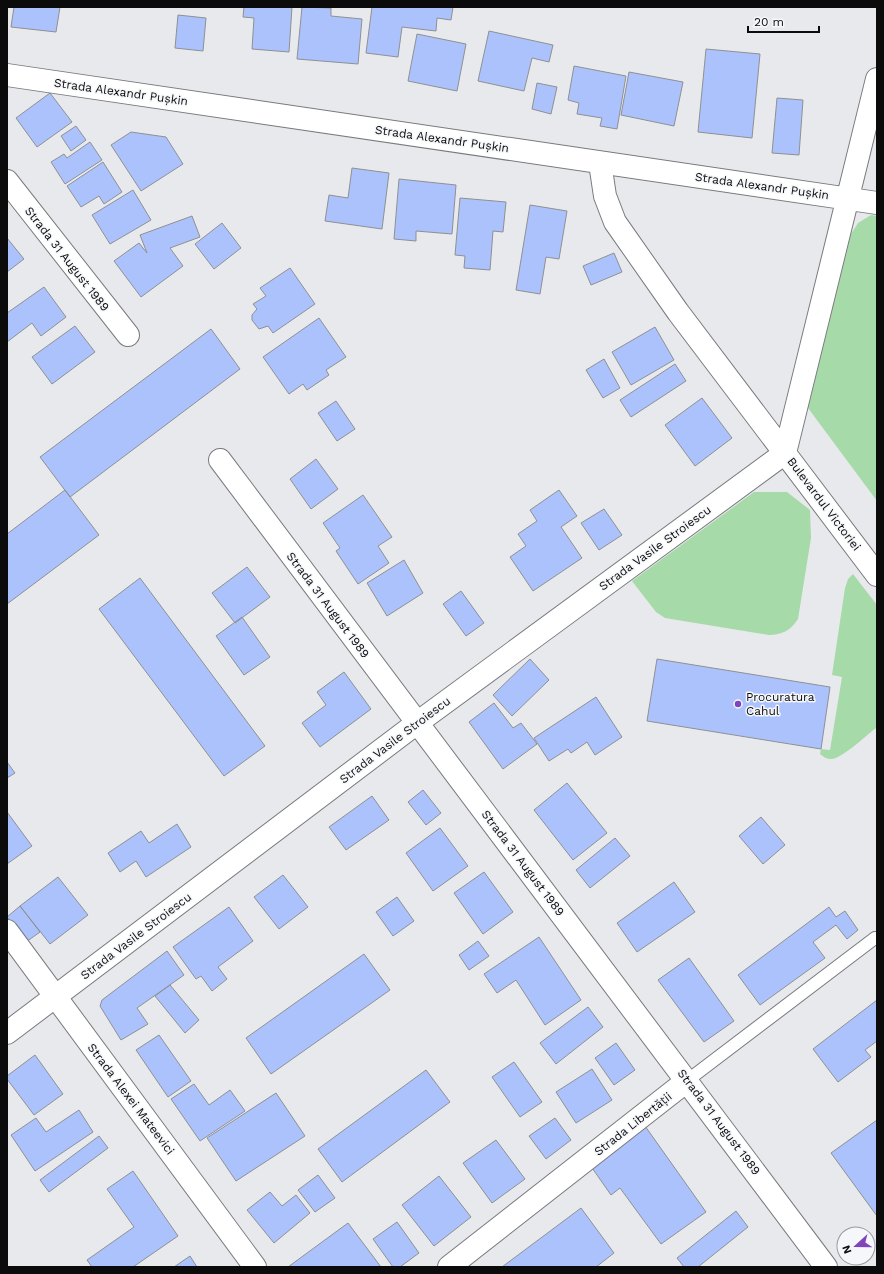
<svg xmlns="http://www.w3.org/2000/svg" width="884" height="1274" font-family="'Work Sans',sans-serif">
<rect width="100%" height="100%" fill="#e8e9ec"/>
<!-- green -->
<path fill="#a7daa9" d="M 871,215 L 877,216 L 877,501 L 808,408 L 851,234 L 858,223 Z
M 754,492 L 787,492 L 810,510 L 811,538 L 798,619 C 791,630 782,635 769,635 L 665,618 L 656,612 L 632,581 Z
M 853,574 L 877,605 L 877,727 C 867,735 844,757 832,759 C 826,759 824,757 820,754 L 821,749 L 830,750 L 842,677 L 832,675 L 845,588 L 848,579 Z"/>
<!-- building -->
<path fill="#acc2fd" stroke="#8e9092" d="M 14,7 L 60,7 L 56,32 L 11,27 Z
M 244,7 L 292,7 L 289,52 L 252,49 L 254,18 L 243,17 Z
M 302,7 L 331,8 L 331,16 L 362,19 L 358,64 L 297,59 Z
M 372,7 L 453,7 L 451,20 L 437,18 L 436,31 L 402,27 L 398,57 L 366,53 Z
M 178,15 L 206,18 L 203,51 L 175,48 Z
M 489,31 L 553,45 L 549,62 L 532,58 L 524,91 L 478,81 Z
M 417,34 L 466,44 L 457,91 L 408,81 Z
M 706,49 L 760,54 L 752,138 L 698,132 Z
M 574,66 L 626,76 L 617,129 L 600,126 L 602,118 L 577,114 L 579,103 L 568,100 Z
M 629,72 L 683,82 L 674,126 L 621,115 Z
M 537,83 L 557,87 L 551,114 L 532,109 Z
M 50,93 L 72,122 L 37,147 L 16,118 Z
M 777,98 L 803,100 L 799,155 L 772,153 Z
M 76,126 L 86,140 L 71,151 L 61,136 Z
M 131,132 L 166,137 L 183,164 L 141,191 L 111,145 Z
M 90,142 L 102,160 L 65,184 L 51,162 L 64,154 L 67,158 Z
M 103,162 L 122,192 L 104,204 L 99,196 L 81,207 L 67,186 Z
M 352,168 L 389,173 L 382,229 L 325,221 L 329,195 L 348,198 Z
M 399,179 L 456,185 L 452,234 L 416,231 L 416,241 L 394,239 Z
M 133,190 L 151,220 L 110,244 L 92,215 Z
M 460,198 L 506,202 L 503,232 L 493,231 L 490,270 L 464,268 L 465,256 L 455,255 Z
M 530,205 L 567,211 L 559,259 L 546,257 L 540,294 L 516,290 Z
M 192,216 L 200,237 L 170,248 L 183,266 L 141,297 L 114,261 L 139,243 L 147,253 L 140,235 Z
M 222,223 L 241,248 L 214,269 L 195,244 Z
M 7,238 L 24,259 L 7,272 Z
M 614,253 L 622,272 L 591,285 L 583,266 Z
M 290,268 L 315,304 L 273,333 L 268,326 L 259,329 L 252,320 L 252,315 L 257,309 L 253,304 L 266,296 L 260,288 Z
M 44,287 L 66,317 L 41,336 L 32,323 L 7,342 L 7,313 Z
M 319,318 L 346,357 L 326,370 L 329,375 L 307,390 L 303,384 L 289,394 L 263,357 Z
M 75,326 L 95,352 L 52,384 L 32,357 Z
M 655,327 L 674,360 L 631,385 L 612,352 Z
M 211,329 L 240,369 L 70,497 L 40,457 Z
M 604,359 L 620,388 L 603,398 L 586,370 Z
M 675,364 L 686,381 L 631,417 L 620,400 Z
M 702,398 L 732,438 L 695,466 L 665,425 Z
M 336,401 L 355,429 L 337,441 L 318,413 Z
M 316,459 L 338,489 L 311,509 L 290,479 Z
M 65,490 L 99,535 L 7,604 L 7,534 Z
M 559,490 L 577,516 L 561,527 L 582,558 L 533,591 L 510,557 L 526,546 L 518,534 L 537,521 L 530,510 Z
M 363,495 L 392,537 L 378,546 L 389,563 L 358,584 L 336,551 L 340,548 L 323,523 Z
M 604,509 L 622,535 L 599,550 L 581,523 Z
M 404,560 L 423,593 L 387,616 L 367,583 Z
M 247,567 L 270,597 L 235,623 L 212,593 Z
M 140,578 L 265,746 L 224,776 L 99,609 Z
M 461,591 L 484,623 L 466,636 L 443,604 Z
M 242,617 L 270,657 L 244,675 L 216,636 Z
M 530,659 L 549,680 L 512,716 L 493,695 Z
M 657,659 L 830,687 L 821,749 L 647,721 Z
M 344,672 L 371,709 L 320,747 L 302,723 L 326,705 L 317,692 Z
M 596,697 L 622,737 L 595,755 L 587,742 L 571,753 L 568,749 L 549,761 L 534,738 Z
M 494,703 L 513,728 L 521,723 L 537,744 L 503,769 L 469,722 Z
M 7,762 L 15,773 L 7,778 Z
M 567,783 L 607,833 L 573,860 L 534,810 Z
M 423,790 L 441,813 L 426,825 L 408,802 Z
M 372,796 L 389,820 L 346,850 L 329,827 Z
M 7,812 L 32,846 L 7,864 Z
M 761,817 L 785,845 L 763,864 L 739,836 Z
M 177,824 L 191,847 L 146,877 L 136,861 L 120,872 L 108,853 L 141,831 L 149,843 Z
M 440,828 L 468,866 L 433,891 L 406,853 Z
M 615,838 L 630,856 L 590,888 L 576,870 Z
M 484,872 L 513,912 L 483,934 L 454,893 Z
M 283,875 L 308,907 L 279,929 L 254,897 Z
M 58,877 L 88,915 L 50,944 L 20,906 Z
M 674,882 L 695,912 L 637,952 L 617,923 Z
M 397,897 L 414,921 L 393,936 L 376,912 Z
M 20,906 L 40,932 L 26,942 L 7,917 Z
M 229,907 L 253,941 L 218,967 L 227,979 L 212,991 L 201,976 L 196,979 L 173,947 Z
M 829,907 L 836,917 L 845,911 L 858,930 L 847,939 L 836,925 L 813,942 L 825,958 L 760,1005 L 738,975 Z
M 539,937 L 581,1000 L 545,1025 L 516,980 L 497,993 L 484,974 Z
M 478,941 L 489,956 L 469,970 L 459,955 Z
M 167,951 L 184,975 L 137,1008 L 148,1024 L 121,1040 L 100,1006 L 102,1000 Z
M 364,954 L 390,990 L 271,1074 L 246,1038 Z
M 689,958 L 734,1021 L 704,1042 L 658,980 Z
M 170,985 L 199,1020 L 185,1033 L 155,996 Z
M 877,1000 L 877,1041 L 865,1050 L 871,1057 L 838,1082 L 813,1049 Z
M 588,1007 L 603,1027 L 556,1064 L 540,1043 Z
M 159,1035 L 191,1081 L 168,1097 L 136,1050 Z
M 616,1043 L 635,1070 L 614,1085 L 595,1058 Z
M 35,1055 L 63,1094 L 34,1115 L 7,1079 L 7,1076 Z
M 514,1062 L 542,1102 L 520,1117 L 492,1077 Z
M 592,1069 L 612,1100 L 576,1123 L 556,1092 Z
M 426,1070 L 450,1102 L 342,1182 L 318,1149 Z
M 194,1084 L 209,1105 L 230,1090 L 245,1111 L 200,1141 L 171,1099 Z
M 276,1093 L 305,1136 L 236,1181 L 207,1138 Z
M 79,1110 L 93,1132 L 35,1171 L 11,1135 L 36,1118 L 46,1132 Z
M 555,1118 L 571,1140 L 546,1159 L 529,1136 Z
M 877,1120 L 877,1216 L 831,1153 Z
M 645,1126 L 706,1212 L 661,1244 L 620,1188 L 611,1195 L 590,1165 Z
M 99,1136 L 108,1148 L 49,1192 L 40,1180 Z
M 496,1140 L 525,1179 L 492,1203 L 463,1163 Z
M 133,1171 L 178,1236 L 133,1267 L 92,1267 L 87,1260 L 134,1227 L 107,1189 Z
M 318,1175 L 335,1198 L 315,1212 L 298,1190 Z
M 439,1176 L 471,1217 L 434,1246 L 402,1205 Z
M 270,1192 L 282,1206 L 296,1195 L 310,1213 L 274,1243 L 247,1210 Z
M 581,1208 L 614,1253 L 596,1267 L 502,1267 Z
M 736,1211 L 748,1227 L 698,1267 L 684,1267 L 677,1258 Z
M 397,1222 L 419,1253 L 400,1267 L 393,1267 L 373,1239 Z
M 348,1223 L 381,1267 L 288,1267 Z
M 190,1256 L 197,1267 L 174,1267 Z"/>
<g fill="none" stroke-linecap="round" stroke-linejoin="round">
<!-- lane casing -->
<g stroke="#797a7d" stroke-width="14">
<path id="lane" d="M 688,1080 L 875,938"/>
</g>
<!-- street casing -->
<g stroke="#797a7d" stroke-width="24">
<path id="street" d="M 7,75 L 877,203
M 600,163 L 605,196 L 615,222 L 678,312 L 877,575
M 7,181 L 128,335
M 785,453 L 877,79
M 220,460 C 421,730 626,997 826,1267
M 7,931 L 255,1267
M 7,1033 L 417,723 L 785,453
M 449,1267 L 688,1080"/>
</g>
<!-- lane -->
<use href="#lane" stroke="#fff" stroke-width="12"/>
<!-- street -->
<use href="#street" stroke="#fff" stroke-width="22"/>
</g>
<!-- markers -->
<circle fill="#8045bc" stroke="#f5f7fa" stroke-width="1.5" cx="738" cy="704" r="4"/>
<g text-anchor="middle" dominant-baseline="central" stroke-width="3" stroke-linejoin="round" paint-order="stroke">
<!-- street labels -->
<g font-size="12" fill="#0b0b0c" stroke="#f5f7fa">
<text transform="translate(121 92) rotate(8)">Strada Alexandr Pușkin</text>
<text transform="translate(442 139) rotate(8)">Strada Alexandr Pușkin</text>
<text transform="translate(762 186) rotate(8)">Strada Alexandr Pușkin</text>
<text transform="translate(67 259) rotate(52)">Strada 31 August 1989</text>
<text transform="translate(824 504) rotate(53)">Bulevardul Victoriei</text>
<text transform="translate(655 548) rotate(-36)">Strada Vasile Stroiescu</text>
<text transform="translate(328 605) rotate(53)">Strada 31 August 1989</text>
<text transform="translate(395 740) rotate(-37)">Strada Vasile Stroiescu</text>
<text transform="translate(523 863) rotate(53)">Strada 31 August 1989</text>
<text transform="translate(136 936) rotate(-37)">Strada Vasile Stroiescu</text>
<text transform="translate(131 1099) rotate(53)">Strada Alexei Mateevici</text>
<text transform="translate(719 1122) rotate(53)">Strada 31 August 1989</text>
<text transform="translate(633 1124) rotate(-38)">Strada Libertății</text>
</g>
<!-- poi labels -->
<g font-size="12" fill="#0b0b0c" stroke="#f5f7fa" text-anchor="start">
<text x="746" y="697">Procuratura<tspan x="746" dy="14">Cahul</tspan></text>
</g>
</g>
<!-- border -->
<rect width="884" height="1274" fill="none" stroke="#0b0b0c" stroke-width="16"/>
<!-- north arrow -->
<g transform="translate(856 1246) rotate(249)"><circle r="19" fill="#f5f7fa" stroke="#97999b"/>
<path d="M0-3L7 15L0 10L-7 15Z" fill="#8045bc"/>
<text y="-6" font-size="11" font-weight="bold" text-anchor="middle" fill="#0b0b0c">N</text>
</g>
<!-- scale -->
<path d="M748 26v6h71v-6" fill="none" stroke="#0b0b0c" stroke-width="2"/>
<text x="754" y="26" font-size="12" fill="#0b0b0c" stroke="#f5f7fa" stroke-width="3" paint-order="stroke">20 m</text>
</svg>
